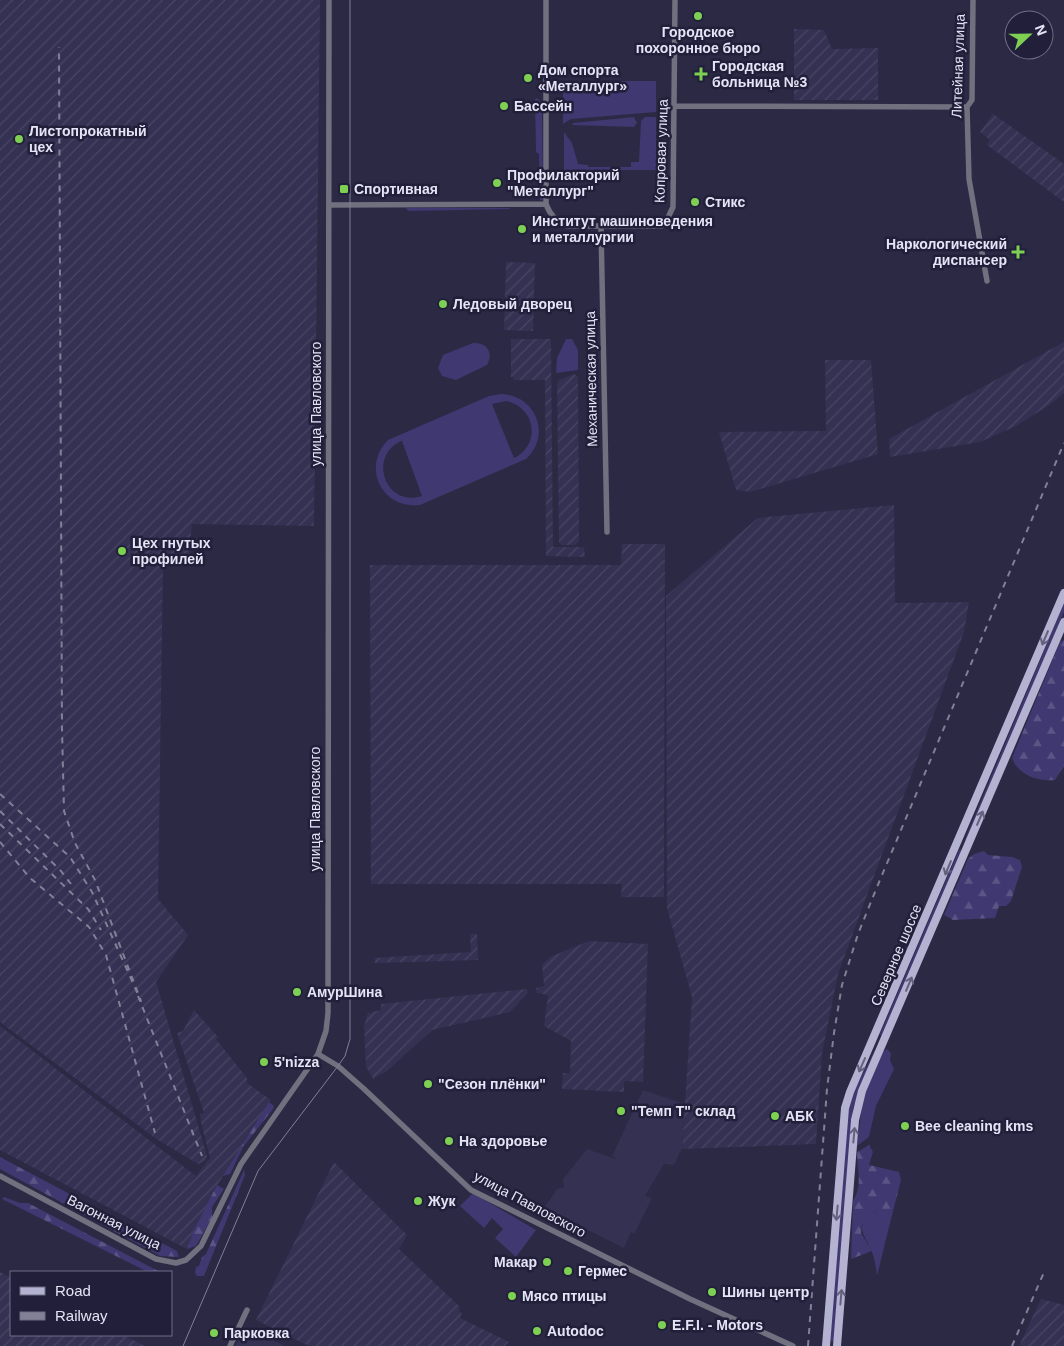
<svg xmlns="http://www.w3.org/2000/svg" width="1064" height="1346" font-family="Arial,sans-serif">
<defs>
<pattern id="industrial-furrows" width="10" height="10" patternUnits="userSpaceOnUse" patternTransform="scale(1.25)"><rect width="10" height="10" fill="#343153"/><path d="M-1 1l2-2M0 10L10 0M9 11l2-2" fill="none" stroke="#484564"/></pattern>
<pattern id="forest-firs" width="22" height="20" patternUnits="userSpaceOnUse" patternTransform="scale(1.25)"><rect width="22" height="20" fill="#3f3871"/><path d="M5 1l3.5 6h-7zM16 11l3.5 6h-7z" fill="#5b5586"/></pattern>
</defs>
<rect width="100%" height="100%" fill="#2b2944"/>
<!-- built -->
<path fill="#343153" d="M 643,1090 L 685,1104 L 682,1148 L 674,1165 L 664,1164 L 645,1196 L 652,1198 L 634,1234 L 631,1232 L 624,1248 L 544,1208 L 557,1189 L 564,1187 L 563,1179 L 587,1149 L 618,1160 L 612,1156 Z
M 245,1327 L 285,1346 L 235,1346 Z"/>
<!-- industrial -->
<path fill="url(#industrial-furrows)" d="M 0,0 L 320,0 L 314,526 L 192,524 L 188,562 L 163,562 L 158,899 L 188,935 L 156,982 L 207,1156 L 205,1161 L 198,1164 L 158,1140 L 0,1022 Z
M 794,29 L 824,30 L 832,49 L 878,48 L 878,100 L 794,100 Z
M 993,114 L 1064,164 L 1064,202 L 987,145 L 990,140 L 980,132 Z
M 506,262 L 535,263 L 533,331 L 504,330 Z
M 511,339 L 551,339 L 553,547 L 584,547 L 585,557 L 546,556 L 545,380 L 514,380 L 513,377 L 511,377 Z
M 1064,342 L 1064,393 L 1048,406 L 1014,427 L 980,442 L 890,457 L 889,439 Z
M 825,360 L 871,360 L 878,454 L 750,492 L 736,490 L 719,432 L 826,431 Z
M 574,374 L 578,377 L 579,541 L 575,545 L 561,545 L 559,542 L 557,383 L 559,380 Z
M 894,505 L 895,603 L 969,602 L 964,632 L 838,974 L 822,1053 L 816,1144 L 682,1149 L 692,997 L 667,908 L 666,596 L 758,518 Z
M 622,544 L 665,544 L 664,897 L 621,897 L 622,884 L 371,884 L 370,565 L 621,565 Z
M 470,934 L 477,934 L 478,960 L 375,963 L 375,958 L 471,952 Z
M 589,941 L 648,944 L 643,1082 L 624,1081 L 624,1092 L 562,1089 L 563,1073 L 570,1073 L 571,1041 L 544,1026 L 548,995 L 537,993 L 536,988 L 544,986 L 542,965 L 550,957 Z
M 527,989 L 528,993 L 510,1012 L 432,1030 L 386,1072 L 375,1077 L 374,1080 L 366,1067 L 364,1026 L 368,1013 L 381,1010 L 381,1004 Z
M 194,1010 L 218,1037 L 216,1039 L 247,1078 L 247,1083 L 271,1100 L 215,1189 L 187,1249 L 0,1150 L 0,1026 L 196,1176 L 210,1158 L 201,1122 L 200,1114 L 204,1113 L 177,1033 L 183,1031 Z
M 334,1162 L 407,1235 L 399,1249 L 460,1307 L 459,1311 L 462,1313 L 460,1318 L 509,1342 L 505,1346 L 309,1346 L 256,1320 Z
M 0,1272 L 11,1278 L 11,1335 L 123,1335 L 145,1346 L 0,1346 Z
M 1041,1299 L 1064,1305 L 1064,1346 L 1019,1346 Z"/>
<!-- grass -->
<path fill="#3f3871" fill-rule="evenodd" d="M 563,81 L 656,81 L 656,112 L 571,119 L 563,124 Z
M 537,98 L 542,103 L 543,200 L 540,200 L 539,154 L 536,152 L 535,99 Z
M 634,117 L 637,123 L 634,127 L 572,125 L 573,123 Z
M 645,117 L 656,117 L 656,170 L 564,170 L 564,132 L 572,143 L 578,164 L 588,165 L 588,167 L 631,167 L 631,162 L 639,162 L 641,121 Z
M 406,208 L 509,208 L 511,209 L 408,211 Z
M 566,339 L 572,339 L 578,350 L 578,370 L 556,373 L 557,358 Z
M 473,343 C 487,342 494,353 487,365 L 456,380 L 442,376 L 438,368 L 443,355 Z
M 501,394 C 536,395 552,435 526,459 L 420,505 C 382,510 361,467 388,440 L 489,396 ZM 506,401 C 536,407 541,445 514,458 L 492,404 ZM 401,441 L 402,441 L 422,496 C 386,508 367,457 401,441 Z
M 1064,603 L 1064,612 L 966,841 L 965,839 Z
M 959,850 L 962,850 L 882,1037 L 880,1034 Z
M 887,1049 L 891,1053 L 890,1060 L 894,1069 L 876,1106 L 869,1137 L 857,1146 L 863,1097 L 883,1052 Z
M 875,1050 L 876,1053 L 853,1108 L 834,1340 L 832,1342 L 830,1339 L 848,1110 L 856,1087 Z
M 473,1193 L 536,1230 L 516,1257 L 495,1238 L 503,1229 L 492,1218 L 484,1228 L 460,1206 Z
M 875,1211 L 886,1226 L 889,1227 L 877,1276 C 876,1268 875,1260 872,1252 C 865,1234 852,1227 875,1211 Z"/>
<!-- forest -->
<path fill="url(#forest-firs)" d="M 1064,640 L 1064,766 L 1055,780 C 1038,782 1018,775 1012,758 L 1060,642 Z
M 984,851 L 988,855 L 1012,857 L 1020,860 L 1022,867 L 1011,901 L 1006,906 L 999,906 L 995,918 L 953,920 L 944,915 L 968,859 L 974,854 Z
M 269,1102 L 274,1106 L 273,1109 L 243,1147 L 230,1174 L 223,1176 Z
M 869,1145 L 873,1152 L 869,1165 C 880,1167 888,1170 899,1172 L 901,1180 L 889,1227 L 886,1227 L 875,1211 L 870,1215 L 868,1220 L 862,1224 L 861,1233 L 872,1251 L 851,1259 L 853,1201 C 863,1185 857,1169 857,1152 Z
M 0,1157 L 177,1251 L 179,1257 L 160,1256 L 0,1169 Z
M 244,1170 L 245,1175 L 204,1276 L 197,1276 L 195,1273 L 196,1267 L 199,1266 L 202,1257 L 206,1254 Z
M 217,1185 L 224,1189 L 212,1207 L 212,1218 L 196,1246 L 187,1249 L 194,1230 Z
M 4,1197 L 20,1203 L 28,1203 L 160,1272 L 148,1272 L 2,1199 Z"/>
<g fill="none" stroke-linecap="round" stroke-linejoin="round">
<!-- minor -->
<path stroke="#70707e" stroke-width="5.5" d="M 546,0 L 546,204
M 973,0 L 972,100 L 967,107 L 969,179 L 987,281
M 675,106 L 967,107
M 329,205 L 546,204 C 550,215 556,222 567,226 L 661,226 L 666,222 L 673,207 L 675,0
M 601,226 L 607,532
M 318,1054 L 338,1066 L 363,1088 L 471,1190 L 690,1299 L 793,1346
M 0,1176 L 156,1259 L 176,1263 L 186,1260 L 201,1246 L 241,1164 L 318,1054 L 326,1031 L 328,1013 L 329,0
M 230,1346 L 247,1310"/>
<!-- major -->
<path stroke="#b3b2d0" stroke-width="8" d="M 826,1346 L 845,1108 L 850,1092 L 1064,593
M 837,1346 L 855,1120 L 862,1091 L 1064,622"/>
<!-- tram -->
<path stroke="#818096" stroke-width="1" d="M 183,1346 L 258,1171 L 338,1066 L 345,1056 L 350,1039 L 350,0"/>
<!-- rail -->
<path stroke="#818096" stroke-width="2" stroke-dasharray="6 6" stroke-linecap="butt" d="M 0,794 L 70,857 L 92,892 L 141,1001 L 95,880 L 75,843 L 64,811 L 62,728 L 59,47
M 0,811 L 61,871 L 71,884
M 0,824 L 88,909 L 101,930
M 0,842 L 30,878 L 89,927 L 106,955 L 155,1133
M 138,996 L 202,1156
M 808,1346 L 827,1089 L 834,1033 L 842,985 L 858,934 L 877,887 L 1064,443
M 1012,1346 L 1045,1270"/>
</g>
<!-- one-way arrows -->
<defs><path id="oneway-shaft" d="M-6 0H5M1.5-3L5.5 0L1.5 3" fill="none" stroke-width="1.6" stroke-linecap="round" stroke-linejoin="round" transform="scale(1.25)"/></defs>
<g stroke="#63617e">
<use href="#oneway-shaft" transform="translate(1045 638) rotate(113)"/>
<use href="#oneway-shaft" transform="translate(980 818) rotate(-67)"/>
<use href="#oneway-shaft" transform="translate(948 868) rotate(113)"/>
<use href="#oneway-shaft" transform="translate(909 984) rotate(-67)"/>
<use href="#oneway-shaft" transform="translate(862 1065) rotate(114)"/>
<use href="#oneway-shaft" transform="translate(854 1135) rotate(-85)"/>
<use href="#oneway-shaft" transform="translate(837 1213) rotate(95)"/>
<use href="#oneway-shaft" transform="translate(841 1297) rotate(-85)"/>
</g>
<!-- markers -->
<g fill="#7ed053" stroke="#211f3a" stroke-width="2">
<circle cx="698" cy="16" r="5"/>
<path d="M698.5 66.5h5v5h5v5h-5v5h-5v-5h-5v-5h5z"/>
<circle cx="528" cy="78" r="5"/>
<circle cx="504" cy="106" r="5"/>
<circle cx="19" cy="139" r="5"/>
<circle cx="497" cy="183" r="5"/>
<rect x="339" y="184" width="10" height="10" rx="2.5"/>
<circle cx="695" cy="202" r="5"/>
<circle cx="522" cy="229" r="5"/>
<path d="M1015.5 244.5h5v5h5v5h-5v5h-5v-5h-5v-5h5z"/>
<circle cx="443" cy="304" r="5"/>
<circle cx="122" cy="551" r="5"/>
<circle cx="297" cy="992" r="5"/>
<circle cx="264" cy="1062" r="5"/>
<circle cx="428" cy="1084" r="5"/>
<circle cx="621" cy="1111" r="5"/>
<circle cx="775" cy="1116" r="5"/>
<circle cx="905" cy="1126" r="5"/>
<circle cx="449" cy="1141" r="5"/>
<circle cx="418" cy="1201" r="5"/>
<circle cx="547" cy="1262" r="5"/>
<circle cx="568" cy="1271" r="5"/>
<circle cx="712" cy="1292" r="5"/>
<circle cx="512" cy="1296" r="5"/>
<circle cx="662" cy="1325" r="5"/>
<circle cx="537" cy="1331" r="5"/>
<circle cx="214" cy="1333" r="5"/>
</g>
<g text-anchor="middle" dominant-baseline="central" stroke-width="5" stroke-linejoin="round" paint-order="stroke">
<!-- poi labels -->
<g font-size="14" font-weight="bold" fill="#e4e4f6" stroke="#211f3a" text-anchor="start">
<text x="698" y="32" text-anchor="middle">Городское<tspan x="698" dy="16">похоронное бюро</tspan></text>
<text x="712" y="66">Городская<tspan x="712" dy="16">больница №3</tspan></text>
<text x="538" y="70">Дом спорта<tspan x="538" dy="16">«Металлург»</tspan></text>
<text x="514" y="106">Бассейн</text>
<text x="29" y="131">Листопрокатный<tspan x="29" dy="16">цех</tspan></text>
<text x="507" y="175">Профилакторий<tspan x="507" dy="16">"Металлург"</tspan></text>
<text x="354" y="189">Спортивная</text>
<text x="705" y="202">Стикс</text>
<text x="532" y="221">Институт машиноведения<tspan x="532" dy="16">и металлургии</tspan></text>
<text x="1007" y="244" text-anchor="end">Наркологический<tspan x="1007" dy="16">диспансер</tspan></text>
<text x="453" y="304">Ледовый дворец</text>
<text x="132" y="543">Цех гнутых<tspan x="132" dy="16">профилей</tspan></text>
<text x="307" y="992">АмурШина</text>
<text x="274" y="1062">5'nizza</text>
<text x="438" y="1084">"Сезон плёнки"</text>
<text x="631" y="1111">"Темп Т" склад</text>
<text x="785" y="1116">АБК</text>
<text x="915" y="1126">Bee cleaning kms</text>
<text x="459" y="1141">На здоровье</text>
<text x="428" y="1201">Жук</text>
<text x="537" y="1262" text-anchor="end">Макар</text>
<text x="578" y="1271">Гермес</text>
<text x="722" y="1292">Шины центр</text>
<text x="522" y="1296">Мясо птицы</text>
<text x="672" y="1325">E.F.I. - Motors</text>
<text x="547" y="1331">Autodoc</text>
<text x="224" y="1333">Парковка</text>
</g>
<!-- street labels -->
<g font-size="14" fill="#e4e4f6" stroke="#211f3a">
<text transform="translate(958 66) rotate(-88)">Литейная улица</text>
<text transform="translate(661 151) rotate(-88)">Копровая улица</text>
<text transform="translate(591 379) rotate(-91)">Механическая улица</text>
<text transform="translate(316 404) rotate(-90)">улица Павловского</text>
<text transform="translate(315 809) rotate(-90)">улица Павловского</text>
<text transform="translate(896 955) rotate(-67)">Северное шоссе</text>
<text transform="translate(530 1204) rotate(28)">улица Павловского</text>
<text transform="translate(114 1222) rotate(27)">Вагонная улица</text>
</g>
</g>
<!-- legend -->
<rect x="10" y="1271" width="162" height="65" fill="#211f3a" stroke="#6f6e85"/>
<rect x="20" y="1287" width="25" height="8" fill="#b3b2d0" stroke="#6f6e85"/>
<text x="55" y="1296" font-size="15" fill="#e4e4f6">Road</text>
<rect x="20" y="1312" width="25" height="8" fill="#818096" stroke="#6f6e85"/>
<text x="55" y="1321" font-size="15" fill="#e4e4f6">Railway</text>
<!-- north arrow -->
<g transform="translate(1029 35) rotate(68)"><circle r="24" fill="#211f3a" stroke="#6f6e85"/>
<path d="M0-4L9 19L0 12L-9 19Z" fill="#7ed053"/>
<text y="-8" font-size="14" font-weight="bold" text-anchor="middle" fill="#e4e4f6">N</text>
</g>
</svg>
